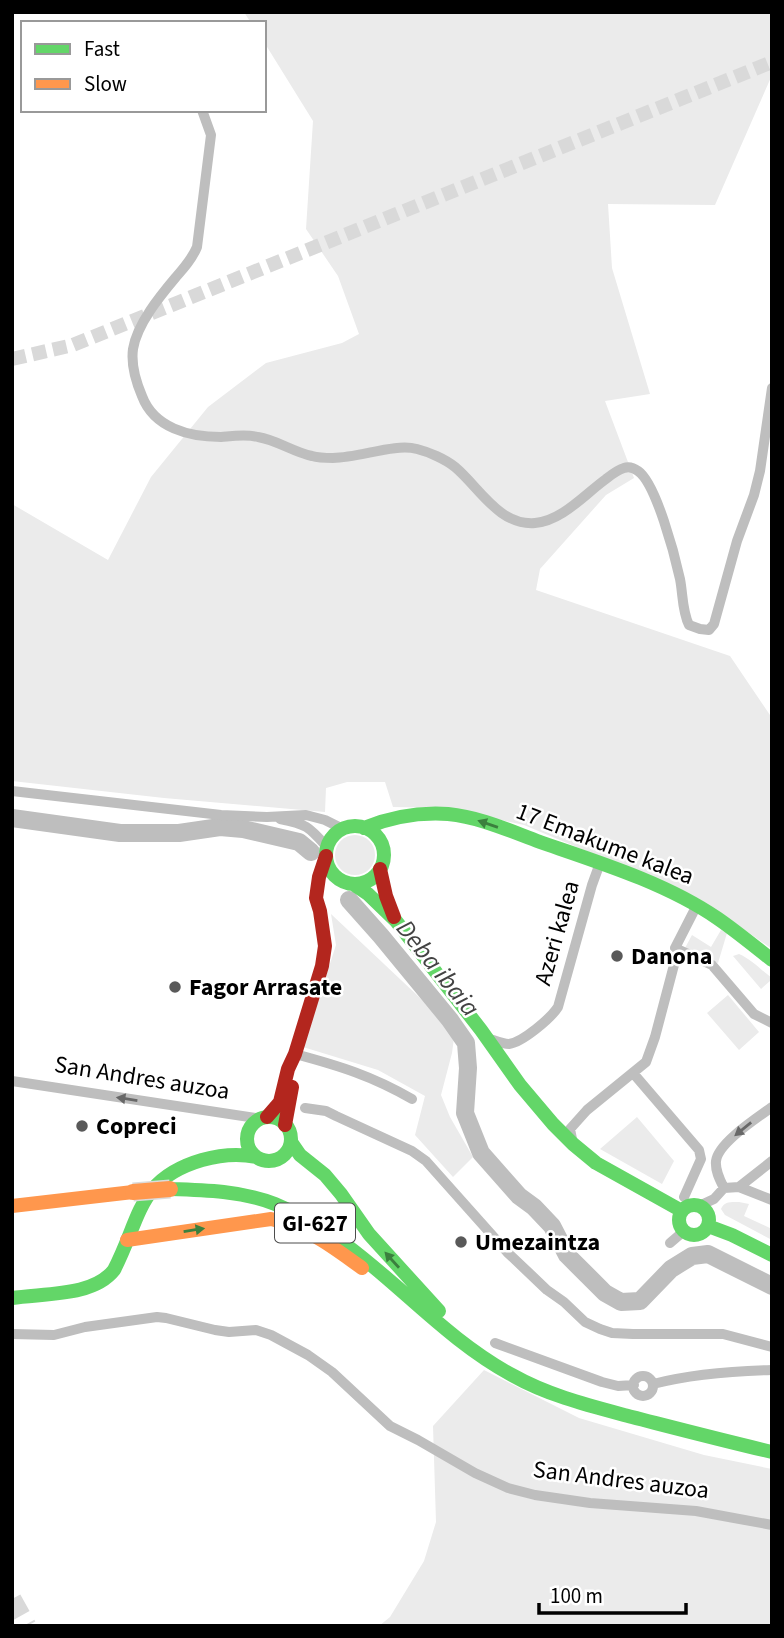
<svg xmlns="http://www.w3.org/2000/svg" width="784" height="1638" font-family="'Source Sans 3',sans-serif">
<rect width="100%" height="100%" fill="#fff"/>
<!-- green -->
<path fill="#ebebeb" d="M 244,12 L 772,12 L 772,75 L 715,205 L 608,204 L 612,268 L 650,394 L 605,401 L 634,478 L 606,495 L 540,569 L 536,590 L 730,656 L 772,718 L 772,949 L 708,904 L 694,896 L 524,825 L 445,808 L 393,807 L 385,782 L 347,782 L 326,788 L 325,812 L 164,798 L 12,781 L 12,504 L 108,560 L 151,477 L 208,407 L 266,363 L 342,343 L 359,334 L 338,276 L 306,229 L 313,121 L 264,42 L 264,23 L 251,23 Z
M335 855a20 20 0 1 1 40 0a20 20 0 1 1-40 0Z
M 331,914 L 436,1013 L 454,1038 L 452,1053 L 441,1095 L 450,1117 L 473,1157 L 453,1177 L 415,1135 L 425,1096 L 378,1070 L 303,1047 L 336,945 Z
M 721,930 L 727,933 L 718,963 L 685,948 L 692,935 L 711,947 Z
M 739,954 C 751,959 761,970 772,978 L 772,982 L 770,981 L 761,989 L 733,956 Z
M 728,995 L 759,1032 L 739,1050 L 707,1013 Z
M 637,1117 L 674,1161 L 662,1184 L 600,1149 Z
M 739,1202 L 749,1204 L 744,1216 L 772,1229 L 772,1240 L 725,1215 L 721,1209 C 724,1201 732,1202 739,1202 Z
M 484,1370 L 579,1418 L 704,1455 L 772,1469 L 772,1626 L 379,1626 L 390,1617 L 424,1561 L 436,1522 L 433,1426 Z"/>
<g fill="none" stroke-linecap="round" stroke-linejoin="round">
<!-- river -->
<path stroke="#bebebe" stroke-width="18" d="M 12,818 L 120,833 L 179,833 L 220,827 L 243,829 L 299,842 L 311,852
M 349,900 L 381,936 L 450,1020 L 466,1043 L 468,1068 L 465,1113 L 481,1153 L 519,1196 L 534,1207 L 552,1226 L 567,1255 L 605,1293 L 621,1302 L 640,1301 L 671,1269 L 692,1256 L 708,1254 L 772,1286"/>
<!-- secondary-tunnel -->
<path stroke="#d9d9d9" stroke-width="14" stroke-dasharray="14 7" stroke-linecap="butt" d="M 12,359 L 73,345 L 772,62"/>
<!-- highway-tunnel -->
<path stroke="#d9d9d9" stroke-width="19" stroke-dasharray="19 10" stroke-linecap="butt" d="M 12,1599 L 27,1626"/>
<!-- street -->
<path stroke="#bebebe" stroke-width="10" d="M 202,110 L 211,135 L 197,247 C 192,259 184,268 176,277 C 160,296 137,324 133,349 C 131,364 136,382 142,396 C 154,428 189,437 221,437 C 233,436 246,434 258,437 C 277,440 293,452 312,456 C 319,458 327,458 333,458 C 360,458 394,443 417,449 C 429,452 445,459 455,467 C 479,487 499,526 535,523 C 562,521 585,494 606,479 C 611,475 617,470 624,468 C 629,466 634,468 638,471 C 656,483 675,556 680,579 C 683,594 682,611 689,625 L 700,629 L 709,630 L 714,624 L 737,541 L 754,495 L 760,471 L 772,388
M 12,791 L 221,815 L 267,817 L 306,815 L 325,820 L 343,829
M 280,819 C 307,824 309,827 327,847
M 697,905 L 675,948 L 712,965 L 754,1014 L 772,1023
M 487,1038 C 494,1040 502,1044 509,1044 C 523,1042 551,1018 558,1007 L 592,885 L 600,863
M 295,1054 C 340,1066 372,1076 412,1099
M 633,1073 L 699,1150 L 701,1159 L 684,1197
M 12,1081 L 256,1118 L 265,1118
M 305,1108 L 326,1111 L 336,1116 L 412,1151 L 426,1161 L 507,1252 L 547,1290 L 564,1302 L 585,1322 L 600,1329 L 612,1333 L 633,1334 L 723,1334 L 772,1347
M 573,1144 L 570,1129 L 587,1110 L 646,1062 L 655,1037 L 674,965
M 739,1187 L 772,1161
M 724,1188 C 720,1180 715,1171 716,1161 C 718,1143 757,1118 772,1107
M 699,1206 L 714,1199 L 724,1188 L 739,1187 L 772,1200
M 670,1243 L 684,1231
M 12,1334 L 54,1335 L 85,1327 L 157,1317 L 166,1318 L 215,1330 L 229,1332 L 256,1330 L 271,1335 L 308,1355 L 332,1372 L 390,1426 L 418,1440 L 475,1473 L 508,1488 L 535,1495 L 590,1503 L 696,1511 L 772,1525
M 495,1343 L 602,1382 L 618,1386 L 634,1385
M633 1386a10 10 0 1 1 20 0a10 10 0 1 1-20 0Z
M 653,1384 C 692,1374 732,1371 772,1370"/>
<!-- fast -->
<path stroke="#63d668" stroke-width="14" d="M326 855a29 29 0 1 1 58 0a29 29 0 1 1-58 0Z
M 364,828 C 391,817 419,812 448,814 C 480,817 510,831 540,842 C 598,862 666,883 717,918 C 736,931 754,946 772,960
M 353,884 L 368,894 L 396,921 L 481,1030 L 520,1085 L 553,1124 L 573,1144 L 596,1163 L 682,1211
M247 1139a22 22 0 1 1 44 0a22 22 0 1 1-44 0Z
M 291,1142 L 300,1155 L 325,1175 L 341,1194 L 369,1234 L 439,1311
M 170,1189 C 205,1190 242,1191 275,1204 C 369,1242 425,1328 512,1375 C 549,1396 591,1406 632,1417 C 679,1429 725,1441 772,1452
M679 1220a15 15 0 1 1 30 0a15 15 0 1 1-30 0Z
M 708,1226 L 732,1235 L 772,1255
M 12,1298 C 43,1293 93,1297 114,1270 C 141,1218 137,1179 202,1160 C 220,1155 237,1153 256,1157"/>
<!-- slow -->
<path stroke="#ff974d" stroke-width="14" d="M 12,1206 L 133,1192
M 127,1240 L 271,1219 C 309,1228 331,1246 362,1268"/>
<!-- jam -->
<path stroke="#b3261e" stroke-width="14" d="M 380,869 L 386,896 L 394,917
M 267,1117 L 280,1102 L 288,1069 L 295,1054 L 322,966 L 325,946 L 320,911 L 316,898 L 319,877 L 326,856
M 285,1125 L 292,1087"/>
<!-- slow-bridge casing -->
<g stroke="#dbdbdb" stroke-width="19" stroke-linecap="butt">
<path id="slow-bridge" d="M 133,1192 L 170,1189"/>
</g>
<!-- slow-bridge -->
<use href="#slow-bridge" stroke="#ff974d" stroke-width="16"/>
</g>
<!-- one-way arrows -->
<defs><path id="oneway-solid" d="M-6-.8H1V-3.2L6.5 0L1 3.2V.8H-6Z" transform="scale(1.75)"/></defs>
<g fill="#3b803e">
<use href="#oneway-solid" transform="translate(488 824) rotate(-161)"/>
<use href="#oneway-solid" transform="translate(194 1230) rotate(-9)"/>
<use href="#oneway-solid" transform="translate(392 1260) rotate(-132)"/>
</g>
<g fill="#686868">
<use href="#oneway-solid" transform="translate(127 1099) rotate(-171)"/>
<use href="#oneway-solid" transform="translate(743 1129) rotate(141)"/>
</g>
<!-- markers -->
<g fill="#595959" stroke="#fff" stroke-width="2.5">
<circle cx="617" cy="956" r="7"/>
<circle cx="175" cy="987" r="7"/>
<circle cx="82" cy="1126" r="7"/>
<circle cx="461" cy="1242" r="7"/>
</g>
<g text-anchor="middle" dominant-baseline="central" stroke-width="5" stroke-linejoin="round" paint-order="stroke">
<!-- shield labels -->
<rect fill="#fff" stroke="#4c4c4c" stroke-width="2" x="275" y="1203.5" width="80" height="39" rx="5"/>
<g font-size="23" font-weight="bold" fill="#000">
<text x="315" y="1223">GI-627</text>
</g>
<!-- street labels -->
<g font-size="24" fill="#000" stroke="#fff">
<text transform="translate(605 844) rotate(21)">17 Emakume kalea</text>
<text transform="translate(557 933) rotate(-74)">Azeri kalea</text>
<text transform="translate(142 1078) rotate(9)">San Andres auzoa</text>
<text transform="translate(621 1480) rotate(7)">San Andres auzoa</text>
</g>
<!-- poi labels -->
<g font-size="24" font-weight="bold" fill="#000" stroke="#fff" text-anchor="start">
<text x="631" y="956">Danona</text>
<text x="189" y="987">Fagor Arrasate</text>
<text x="96" y="1126">Copreci</text>
<text x="475" y="1242">Umezaintza</text>
</g>
<!-- water labels -->
<g font-size="26" font-style="italic" fill="#434343" stroke="#fff">
<text transform="translate(438 968) rotate(51)">Deba ibaia</text>
</g>
</g>
<!-- border -->
<rect width="784" height="1638" fill="none" stroke="#000000" stroke-width="28"/>
<!-- legend -->
<rect x="21" y="21" width="245" height="91" fill="#ffffff" stroke="#999999" stroke-width="2"/>
<rect x="35" y="44" width="35" height="10" fill="#63d668" stroke="#999999" stroke-width="2"/>
<text x="84" y="56" font-size="21" fill="#000000">Fast</text>
<rect x="35" y="79" width="35" height="10" fill="#ff974d" stroke="#999999" stroke-width="2"/>
<text x="84" y="91" font-size="21" fill="#000000">Slow</text>
<!-- scale -->
<path d="M539 1603v10h147v-10" fill="none" stroke="#000000" stroke-width="3.5"/>
<text x="550" y="1603" font-size="21" fill="#000000" stroke="#ffffff" stroke-width="5" paint-order="stroke">100 m</text>
</svg>
